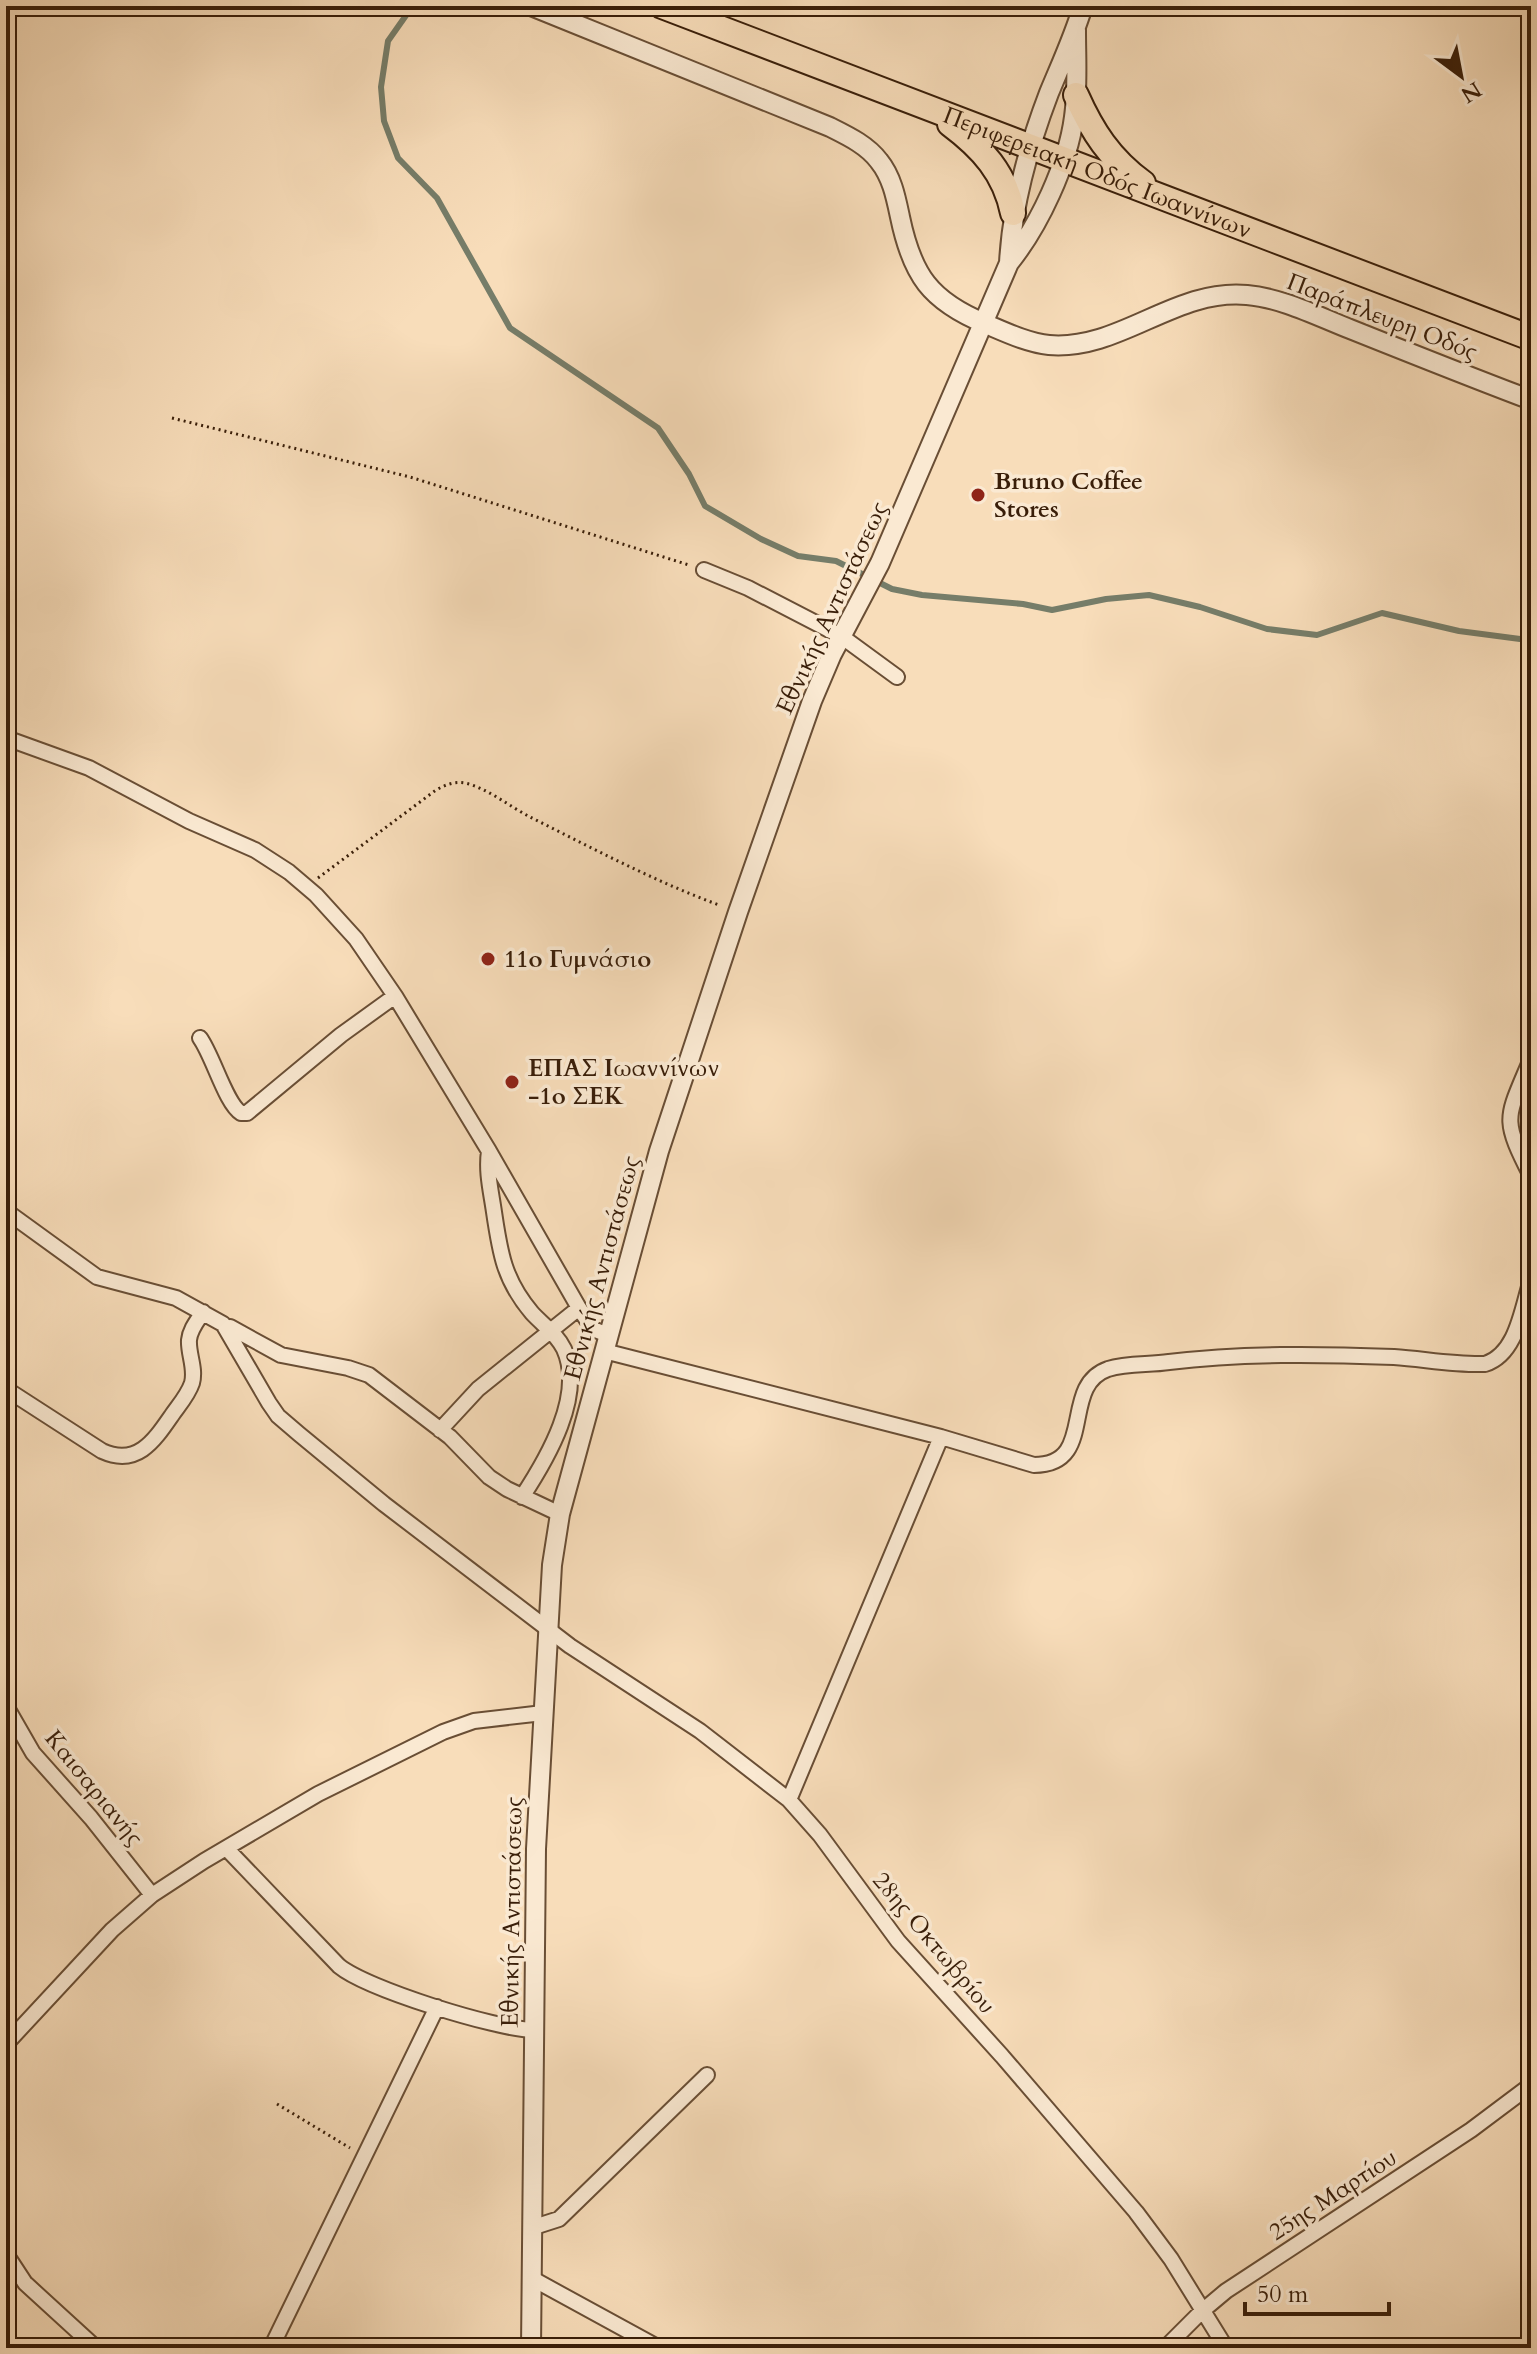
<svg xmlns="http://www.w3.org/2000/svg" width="1537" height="2354" font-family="Cardo,serif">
<rect width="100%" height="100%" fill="#f8ddba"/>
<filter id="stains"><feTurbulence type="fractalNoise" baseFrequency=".0025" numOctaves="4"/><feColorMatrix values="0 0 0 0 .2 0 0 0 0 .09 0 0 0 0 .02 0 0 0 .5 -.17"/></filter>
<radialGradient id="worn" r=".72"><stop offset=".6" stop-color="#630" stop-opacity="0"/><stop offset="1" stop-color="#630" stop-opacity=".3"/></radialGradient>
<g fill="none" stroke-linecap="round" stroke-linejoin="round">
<!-- stream -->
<path stroke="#767d69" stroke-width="6" d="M 408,6 L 407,14 L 388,41 L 381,87 L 384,121 L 398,158 L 437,198 L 510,328 L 658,428 L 689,474 L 705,506 L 761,539 L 798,556 L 836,561 L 892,589 L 922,595 L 1023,604 L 1052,610 L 1106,599 L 1149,595 L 1200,607 L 1267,629 L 1317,635 L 1382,613 L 1459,631 L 1520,639 L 1531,637"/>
<!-- minor casing -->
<g stroke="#694e35" stroke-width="18">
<path id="minor" d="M 704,570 L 748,588 L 841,636 L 897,677
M 6,738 L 89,768 L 189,821 L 255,850 L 289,872 L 316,895 L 356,939 L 395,996 L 489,1151 L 579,1308 L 593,1329 L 608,1335
M 200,1038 C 213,1056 226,1104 241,1113 L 247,1113 L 341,1035 L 395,996
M 1531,1059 C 1506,1119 1501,1117 1531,1176
M 489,1151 C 486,1172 491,1191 494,1212 C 500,1253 504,1280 532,1313 C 543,1325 557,1334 564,1349 C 585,1395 547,1459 522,1497
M 6,1211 L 97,1277 L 176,1298 L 223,1324 L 269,1403 L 278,1416 L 299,1434 L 384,1504 L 570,1646 L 700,1731 L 789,1800 L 820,1835 L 898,1941 L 1002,2056 L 1136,2212 L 1171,2259 L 1226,2348
M 230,1327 L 281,1355 L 348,1368 L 369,1375 L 450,1437 L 489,1477 L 507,1489 L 560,1514
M 604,1351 L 941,1437 L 789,1800
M 6,1389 L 102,1451 C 137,1467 154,1441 172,1415 C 179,1405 188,1395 192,1383 C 196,1368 188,1354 189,1340 C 190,1329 198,1320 203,1312
M 440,1430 L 478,1389 L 579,1308
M 941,1437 L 1034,1465 C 1098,1465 1059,1386 1108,1369 C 1127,1363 1149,1365 1169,1362 C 1243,1353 1319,1354 1394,1357 C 1424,1359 1454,1365 1485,1364 C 1517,1354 1522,1308 1531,1280
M 6,1706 L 33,1753 L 91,1818 L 152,1895
M 226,1848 L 339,1966 C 367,1989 496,2029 533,2030
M 6,2044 L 112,1930 L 152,1895 L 204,1861 L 318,1794 L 443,1732 L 474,1721 L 543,1713
M 531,2228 L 559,2219 L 707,2075
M 6,2254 L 25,2283 L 96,2348
M 531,2278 L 659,2348
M 271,2348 L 437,2007
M 1165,2348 L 1201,2312 L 1226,2291 L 1471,2130 L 1531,2085"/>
</g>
<!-- tertiary casing -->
<g stroke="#694e35" stroke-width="22">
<path id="tertiary" d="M 531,6 L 830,127 C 848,136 867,145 879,161 C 892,177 896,198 900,217 C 912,275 930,301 986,324 C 1005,332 1028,343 1049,345 C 1120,351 1175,288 1247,295 C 1282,298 1317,316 1350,329 C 1410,353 1470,377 1531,400
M 1009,263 C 1012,205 1028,148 1049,93 C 1061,64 1074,36 1083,6
M 531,2348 L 536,1849 L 552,1565 L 560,1514 L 659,1151 L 738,912 L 812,701 L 832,654 L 880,563 L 1009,263 C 1039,226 1068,164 1074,117 C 1078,89 1076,59 1076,30"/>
</g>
<!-- trunk casing -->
<g stroke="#391e09" stroke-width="28">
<g id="trunk">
<path id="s1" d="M 662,6 L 1531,338"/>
<path d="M 1076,95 C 1092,131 1110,159 1143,183"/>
<path d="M 950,124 C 982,148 1005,173 1013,213"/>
</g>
</g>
<!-- path -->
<path stroke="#391e09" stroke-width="3" stroke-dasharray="2 4" stroke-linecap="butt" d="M 172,418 L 410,477 L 689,565
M 318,878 L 436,790 C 445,785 454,781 465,783 C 487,788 509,806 530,817 C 592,848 654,881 719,905
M 277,2104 L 350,2148"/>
<!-- minor -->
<use href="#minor" stroke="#fae9d2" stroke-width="14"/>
<!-- tertiary -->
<use href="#tertiary" stroke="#fae9d2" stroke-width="18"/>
<!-- trunk -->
<use href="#trunk" stroke="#f8ddba" stroke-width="24"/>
</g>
<!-- markers -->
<g fill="#8f2418" stroke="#fae9d2" stroke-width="3">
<circle cx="978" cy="495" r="8"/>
<circle cx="488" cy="959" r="8"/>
<circle cx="512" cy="1082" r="8"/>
</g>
<g text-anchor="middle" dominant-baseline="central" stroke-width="7" stroke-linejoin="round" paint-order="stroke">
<!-- street labels -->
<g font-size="24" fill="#391e09" stroke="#fae9d2">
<text stroke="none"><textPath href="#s1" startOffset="466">Περιφερειακή Οδός Ιωαννίνων</textPath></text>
<text transform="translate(1382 317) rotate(21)">Παράπλευρη Οδός</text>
<text transform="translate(832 608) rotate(-65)">Εθνικής Αντιστάσεως</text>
<text transform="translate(602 1268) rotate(-75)">Εθνικής Αντιστάσεως</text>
<text transform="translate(94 1788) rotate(51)">Καισαριανής</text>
<text transform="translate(512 1912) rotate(-89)">Εθνικής Αντιστάσεως</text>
<text transform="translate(934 1943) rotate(50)">28ης Οκτωβρίου</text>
<text transform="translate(1333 2195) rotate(-33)">25ης Μαρτίου</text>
</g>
<!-- poi labels -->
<g font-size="24" font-weight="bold" fill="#391e09" stroke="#fae9d2" text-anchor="start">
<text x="994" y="481">Bruno Coffee<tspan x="994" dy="28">Stores</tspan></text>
<text x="504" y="959">11o Γυμνάσιο</text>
<text x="528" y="1068">ΕΠΑΣ Ιωαννίνων<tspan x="528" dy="28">-1ο ΣΕΚ</tspan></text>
</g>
</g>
<!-- margin -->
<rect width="1537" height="2354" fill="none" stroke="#f8ddba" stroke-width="32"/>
<rect x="8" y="8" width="1521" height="2338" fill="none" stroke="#391e09" stroke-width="4"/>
<rect x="16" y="16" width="1505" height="2322" fill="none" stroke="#391e09" stroke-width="2"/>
<!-- north arrow -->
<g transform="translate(1461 76) rotate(148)" stroke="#fae9d2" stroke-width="6" paint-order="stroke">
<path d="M0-6L14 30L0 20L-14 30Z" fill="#391e09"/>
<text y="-12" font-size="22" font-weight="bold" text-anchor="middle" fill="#391e09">N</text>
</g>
<!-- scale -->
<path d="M1245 2302v12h144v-12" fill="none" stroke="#391e09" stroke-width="4"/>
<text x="1257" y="2302" font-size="24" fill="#391e09" stroke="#fae9d2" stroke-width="6" paint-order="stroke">50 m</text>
<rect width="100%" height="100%" filter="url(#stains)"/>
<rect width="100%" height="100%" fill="url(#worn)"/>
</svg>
